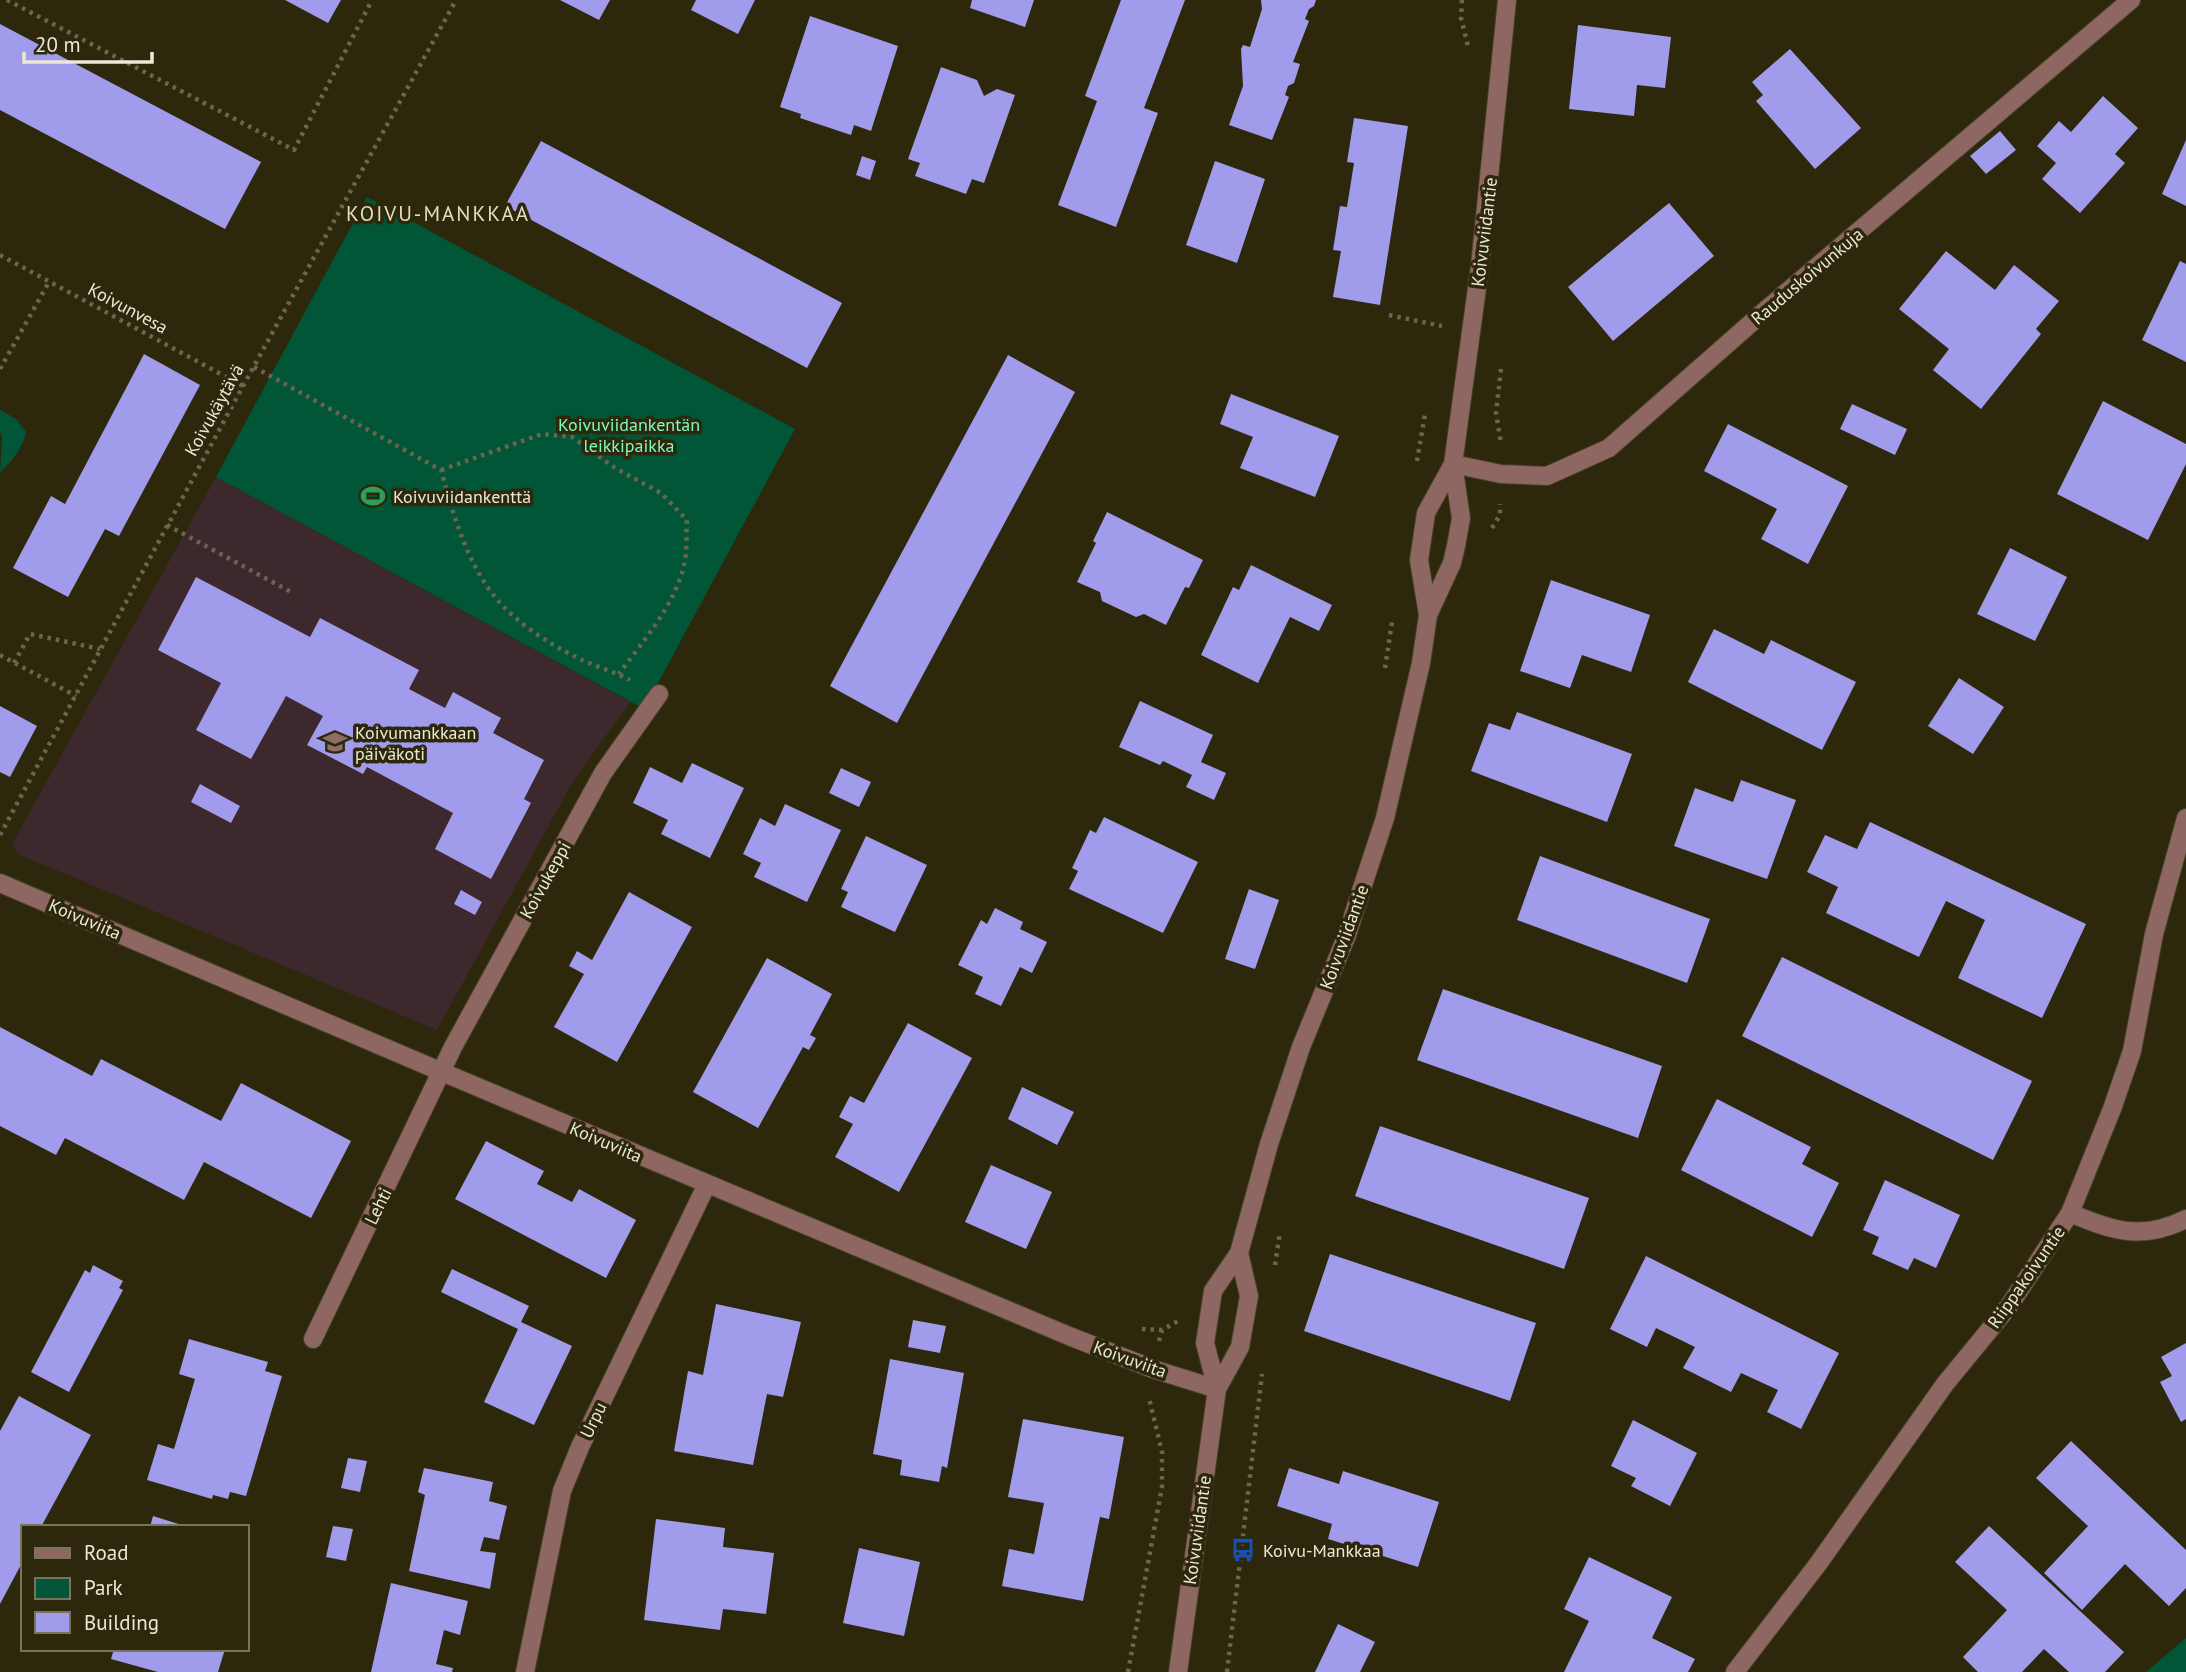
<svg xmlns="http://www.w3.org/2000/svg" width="2186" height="1672" font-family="'PT Sans',sans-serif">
<rect width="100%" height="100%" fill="#2d280b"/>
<!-- education -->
<path fill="#3d292d" d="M 216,477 L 630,702 L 572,783 L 437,1030 L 18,854 L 12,844 Z"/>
<!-- green -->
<path fill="#015637" d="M 367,197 L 795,429 L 644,709 L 216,477 Z
M 0,410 L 16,419 L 26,432 C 23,449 11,461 0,473 L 2,437 L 0,432 Z
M 2186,1638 L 2186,1672 L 2146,1672 Z"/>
<!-- building -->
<path fill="#a09bea" d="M 285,0 L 341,0 L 328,23 Z
M 560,0 L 610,0 L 599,20 Z
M 696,0 L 755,0 L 738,34 L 691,10 Z
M 972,0 L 1034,0 L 1025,27 L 970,8 Z
M 1121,0 L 1185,0 L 1144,108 L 1158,113 L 1116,227 L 1058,205 L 1097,101 L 1085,96 Z
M 1261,0 L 1316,0 L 1314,6 L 1309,9 L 1305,19 L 1309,21 L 1293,62 L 1300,64 L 1294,83 L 1288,86 L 1285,95 L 1289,97 L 1272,140 L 1229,125 L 1243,86 L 1241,49 L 1243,45 L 1250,47 L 1262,9 Z
M 810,16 L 898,46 L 871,131 L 854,125 L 851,135 L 800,118 L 801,114 L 780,107 Z
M 0,24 L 261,162 L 225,229 L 0,110 Z
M 1578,25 L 1671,37 L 1665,88 L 1637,85 L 1634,116 L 1569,109 Z
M 1790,49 L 1861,128 L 1815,169 L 1756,101 L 1763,95 L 1752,82 Z
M 941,67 L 977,80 L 984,96 L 997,89 L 1015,95 L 984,183 L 972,179 L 966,194 L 915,176 L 920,163 L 908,159 Z
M 2103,96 L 2138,128 L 2115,154 L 2125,163 L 2080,213 L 2042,179 L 2056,163 L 2037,146 L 2059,121 L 2071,132 Z
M 1354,118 L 1408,126 L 1380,305 L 1333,297 L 1341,251 L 1333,250 L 1340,206 L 1347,207 L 1354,163 L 1347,162 Z
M 2000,131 L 2016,150 L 1986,174 L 1970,156 Z
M 2186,140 L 2186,206 L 2162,194 Z
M 541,141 L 842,303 L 807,368 L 505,206 Z
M 862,156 L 876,161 L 870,180 L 856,175 Z
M 1215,161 L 1265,179 L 1237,263 L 1186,245 Z
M 1669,203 L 1714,256 L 1613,341 L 1568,287 Z
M 1946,251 L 1995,290 L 2014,265 L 2059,301 L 2036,329 L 2041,334 L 1981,409 L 1933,370 L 1949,349 L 1899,309 Z
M 2180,261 L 2186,264 L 2186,362 L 2142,340 Z
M 144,354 L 200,385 L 119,536 L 105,529 L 68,597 L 13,568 L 51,496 L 65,504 Z
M 1008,355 L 1075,392 L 897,723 L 830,686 Z
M 1231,394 L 1339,436 L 1315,497 L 1240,468 L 1253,437 L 1220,424 Z
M 2103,401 L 2186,444 L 2186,464 L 2148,540 L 2057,494 Z
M 1852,404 L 1907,429 L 1895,455 L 1840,429 Z
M 1728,424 L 1848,486 L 1808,564 L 1761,539 L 1777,509 L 1704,471 Z
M 1107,512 L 1203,560 L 1189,588 L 1185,587 L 1166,625 L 1144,614 L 1136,617 L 1102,601 L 1100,592 L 1077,582 L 1096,543 L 1093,541 Z
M 2010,548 L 2067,577 L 2035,641 L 1977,614 Z
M 1251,565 L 1332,605 L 1319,631 L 1290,617 L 1258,683 L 1201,655 L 1233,587 L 1239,590 Z
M 196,577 L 310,637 L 320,618 L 419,670 L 409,689 L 445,708 L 453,692 L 501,718 L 493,733 L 544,760 L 524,799 L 531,803 L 491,879 L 435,849 L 453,813 L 367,767 L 363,774 L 307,745 L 323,716 L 286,696 L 251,759 L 196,730 L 221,683 L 158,650 Z
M 1551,580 L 1650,615 L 1631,672 L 1582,655 L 1570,688 L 1520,671 Z
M 1714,629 L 1764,654 L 1771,640 L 1856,682 L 1822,750 L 1688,682 Z
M 1959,678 L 2004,707 L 1973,754 L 1928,726 Z
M 1140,701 L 1213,735 L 1201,762 L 1226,773 L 1214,800 L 1186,787 L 1192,775 L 1163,761 L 1160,765 L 1119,747 Z
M 0,706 L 37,726 L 10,777 L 0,772 Z
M 1517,712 L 1632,754 L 1607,822 L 1471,771 L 1489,723 L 1510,730 Z
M 692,763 L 744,788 L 710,858 L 661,834 L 668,820 L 633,803 L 650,767 L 682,783 Z
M 841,768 L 871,782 L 859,807 L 829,793 Z
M 1741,780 L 1796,800 L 1767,879 L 1674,846 L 1695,788 L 1733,802 Z
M 200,784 L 240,806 L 231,823 L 191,802 Z
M 785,804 L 841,830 L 807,902 L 754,877 L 761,863 L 743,854 L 760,818 L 775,826 Z
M 1104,817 L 1198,862 L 1163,933 L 1069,889 L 1078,871 L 1072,868 L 1090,830 L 1096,833 Z
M 1870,822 L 2086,924 L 2042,1018 L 1958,978 L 1985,920 L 1946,901 L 1919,957 L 1826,913 L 1838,887 L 1807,872 L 1825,835 L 1857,849 Z
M 866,836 L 927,865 L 895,932 L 841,907 L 848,892 L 841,889 Z
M 1540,856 L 1710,919 L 1687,983 L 1517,920 Z
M 1249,889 L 1279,900 L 1255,969 L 1225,959 Z
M 461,890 L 482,902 L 475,915 L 454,904 Z
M 629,892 L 692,927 L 617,1062 L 554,1027 L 584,974 L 569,966 L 577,951 L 592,960 Z
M 995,908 L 1023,922 L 1020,929 L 1047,942 L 1032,973 L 1020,967 L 1001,1006 L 975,994 L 983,977 L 958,965 L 981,920 L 987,924 Z
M 1782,957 L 2032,1081 L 1993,1160 L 1742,1036 Z
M 767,958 L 832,994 L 810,1035 L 816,1038 L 809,1050 L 803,1047 L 758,1128 L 693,1092 Z
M 1443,989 L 1662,1066 L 1638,1138 L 1417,1060 Z
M 908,1023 L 972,1058 L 899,1192 L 835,1157 L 853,1124 L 839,1117 L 850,1096 L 864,1103 Z
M 0,1027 L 92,1076 L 101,1059 L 221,1121 L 241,1083 L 351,1141 L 311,1218 L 204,1162 L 184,1200 L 65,1138 L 56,1155 L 0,1126 Z
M 1022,1087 L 1074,1112 L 1057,1145 L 1008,1119 Z
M 1717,1099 L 1811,1147 L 1802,1164 L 1839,1183 L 1812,1237 L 1681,1170 Z
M 1380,1126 L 1589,1198 L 1564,1269 L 1355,1196 Z
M 486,1141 L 544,1171 L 537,1184 L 572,1202 L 579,1189 L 636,1220 L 606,1278 L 455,1199 Z
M 991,1165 L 1052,1192 L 1026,1249 L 965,1222 Z
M 1885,1180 L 1960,1215 L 1936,1268 L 1914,1258 L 1908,1270 L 1872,1254 L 1879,1237 L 1863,1230 Z
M 1330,1254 L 1536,1323 L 1510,1401 L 1304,1331 Z
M 1646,1256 L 1839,1353 L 1801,1429 L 1767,1412 L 1778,1390 L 1741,1373 L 1731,1392 L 1683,1368 L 1695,1347 L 1656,1328 L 1647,1347 L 1610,1329 Z
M 93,1265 L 123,1281 L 119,1288 L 123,1290 L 69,1392 L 31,1372 L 85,1270 L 90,1273 Z
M 452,1269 L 529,1306 L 521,1322 L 572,1346 L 534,1425 L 484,1402 L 518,1329 L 441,1292 Z
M 716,1304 L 801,1322 L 783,1397 L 767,1394 L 753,1465 L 674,1451 L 688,1371 L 703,1375 Z
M 913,1320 L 946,1326 L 940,1353 L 908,1347 Z
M 189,1339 L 268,1362 L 265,1371 L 282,1376 L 246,1496 L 230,1492 L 228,1499 L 213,1495 L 212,1499 L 147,1480 L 158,1444 L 174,1449 L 195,1379 L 179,1374 Z
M 2186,1343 L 2186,1419 L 2181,1422 L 2160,1382 L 2172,1376 L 2161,1357 Z
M 890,1359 L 964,1373 L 947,1468 L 942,1466 L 939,1482 L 900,1475 L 902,1460 L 873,1454 Z
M 19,1396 L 91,1435 L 41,1527 L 23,1527 L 23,1561 L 0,1604 L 0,1431 Z
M 1023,1419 L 1124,1437 L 1109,1519 L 1100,1517 L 1083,1601 L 1002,1586 L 1009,1549 L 1034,1554 L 1044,1503 L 1008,1497 Z
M 1633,1420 L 1697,1453 L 1670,1506 L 1631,1486 L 1636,1478 L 1611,1466 Z
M 2071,1441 L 2186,1550 L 2186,1588 L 2169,1606 L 2125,1564 L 2082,1610 L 2044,1573 L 2088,1526 L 2036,1478 Z
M 348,1458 L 367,1461 L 360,1492 L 341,1488 Z
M 424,1468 L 493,1482 L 489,1501 L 507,1506 L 499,1540 L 484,1537 L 480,1551 L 496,1553 L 490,1589 L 409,1571 L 425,1495 L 418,1492 Z
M 1289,1468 L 1339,1484 L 1343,1471 L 1439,1502 L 1418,1567 L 1328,1539 L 1332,1524 L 1277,1506 Z
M 153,1516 L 185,1526 L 185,1527 L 150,1527 Z
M 656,1519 L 725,1528 L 723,1547 L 774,1553 L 766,1614 L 723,1609 L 720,1630 L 644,1620 Z
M 333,1526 L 353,1529 L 346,1561 L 326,1557 Z
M 1989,1526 L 2124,1652 L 2105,1672 L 2069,1672 L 2044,1649 L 2022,1672 L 1978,1672 L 1963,1657 L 2007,1610 L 1955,1562 Z
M 859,1548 L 920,1562 L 904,1636 L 843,1623 Z
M 1589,1557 L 1672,1597 L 1652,1638 L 1695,1659 L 1688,1672 L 1564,1672 L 1589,1621 L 1564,1609 Z
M 391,1583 L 468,1601 L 460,1635 L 444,1630 L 436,1664 L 453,1668 L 452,1672 L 371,1672 Z
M 1338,1624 L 1375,1642 L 1360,1672 L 1315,1672 Z
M 114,1649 L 225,1649 L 218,1672 L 158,1672 L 111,1659 Z"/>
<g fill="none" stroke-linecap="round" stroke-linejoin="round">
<!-- minor casing -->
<g stroke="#484328" stroke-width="20">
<path id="minor" d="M 1453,464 L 1501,474 L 1547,476 L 1609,448 L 1767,309 L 2131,0
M 1428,615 L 1419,560 L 1426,513 L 1453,464
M 0,883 L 442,1072 L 1069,1336 L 1153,1369 L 1217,1389
M 2070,1213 C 2113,1231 2142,1241 2186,1219
M 313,1339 L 453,1047 L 603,773 L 659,694
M 1217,1389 L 1205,1343 L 1213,1291 L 1239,1253 L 1269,1144 L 1301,1047 L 1347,935 L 1361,891 L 1385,818 L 1421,663 L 1428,615 L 1452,563 L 1456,546 L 1461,518 L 1453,464 L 1480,266 L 1507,0
M 525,1672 L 562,1491 L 580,1447 L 707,1184
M 1178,1672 L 1217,1389 L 1240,1347 L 1249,1296 L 1239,1253
M 1735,1672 L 1818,1564 L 1945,1384 L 2009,1306 L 2070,1213 L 2112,1109 L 2132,1051 L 2154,934 L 2186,818"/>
</g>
<!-- path -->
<path stroke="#6a654c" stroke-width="4.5" stroke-dasharray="3.5 5" stroke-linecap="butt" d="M 7,0 L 294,150 L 372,0
M 1462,0 L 1461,18 L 1469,50
M 0,255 L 243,386
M 1389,315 L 1442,326
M 254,367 L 441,470 C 453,514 466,561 495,597 C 514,621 549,644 576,657 C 593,666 613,671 630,680
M 0,369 L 49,282
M 1501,369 L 1496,413 L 1501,443
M 1417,461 L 1425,414
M 441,470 L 542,434 L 572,437 L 615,468 L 661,493 L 687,520 C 686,531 687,542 686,553 C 681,599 645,638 619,674
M 167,525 L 291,592
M 1492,528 L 1500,515 L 1500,504
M 0,655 L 76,696
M 14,663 L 30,634 L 100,649
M 1385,668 L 1392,622
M 0,835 L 243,386 L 456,0
M 1275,1265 L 1280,1232
M 1142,1329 L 1162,1330
M 1159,1341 L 1162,1330 L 1178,1321
M 1128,1672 L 1162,1487 L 1162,1452 L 1149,1398
M 1227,1672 L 1262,1374"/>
<!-- minor -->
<use href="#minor" stroke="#8e6763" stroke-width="18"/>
</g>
<!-- icons -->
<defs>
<g id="stadium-bare" transform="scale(1.89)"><path d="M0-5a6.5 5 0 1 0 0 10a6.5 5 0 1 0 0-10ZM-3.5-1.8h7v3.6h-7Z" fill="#2e9e5b" stroke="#2d280b" stroke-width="2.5" paint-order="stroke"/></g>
<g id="school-bare" transform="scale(1.89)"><path d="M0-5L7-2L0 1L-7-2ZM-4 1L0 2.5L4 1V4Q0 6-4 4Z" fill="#8d6e63" stroke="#2d280b" stroke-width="2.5" paint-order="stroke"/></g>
<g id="bus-bare" transform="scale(1.89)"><path d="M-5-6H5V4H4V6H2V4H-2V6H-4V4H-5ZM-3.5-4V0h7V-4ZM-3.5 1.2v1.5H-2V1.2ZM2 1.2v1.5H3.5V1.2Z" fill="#1a4fb4" stroke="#2d280b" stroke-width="2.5" paint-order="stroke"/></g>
</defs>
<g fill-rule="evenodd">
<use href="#stadium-bare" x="373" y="496"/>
<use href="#school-bare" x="335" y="742"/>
<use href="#bus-bare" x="1243" y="1550"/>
</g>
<g text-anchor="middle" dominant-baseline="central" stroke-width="7" stroke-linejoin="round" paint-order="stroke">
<!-- street labels -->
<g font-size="18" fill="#ebe8d7" stroke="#2d280b">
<text transform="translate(1484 232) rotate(-83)">Koivuviidantie</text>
<text transform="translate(1807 276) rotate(-40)">Rauduskoivunkuja</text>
<text transform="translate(128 308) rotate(28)">Koivunvesa</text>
<text transform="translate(214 410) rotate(-61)">Koivukäytävä</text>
<text transform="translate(545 880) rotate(-61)">Koivukeppi</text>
<text transform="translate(85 919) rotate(23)">Koivuviita</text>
<text transform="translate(1344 937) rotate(-70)">Koivuviidantie</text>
<text transform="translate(606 1142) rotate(23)">Koivuviita</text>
<text transform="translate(378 1206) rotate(-64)">Lehti</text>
<text transform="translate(2026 1277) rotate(-55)">Riippakoivuntie</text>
<text transform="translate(1130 1359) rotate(20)">Koivuviita</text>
<text transform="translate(593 1420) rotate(-64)">Urpu</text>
<text transform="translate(1197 1530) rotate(-82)">Koivuviidantie</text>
</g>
<!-- park labels -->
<g font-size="18" fill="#7dfcbf" stroke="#2d280b">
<text x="629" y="424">Koivuviidankentän<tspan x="629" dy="21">leikkipaikka</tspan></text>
</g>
<!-- poi labels -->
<g font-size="18" fill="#ebe8d7" stroke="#2d280b" text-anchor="start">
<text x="393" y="496">Koivuviidankenttä</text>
<text x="355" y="732">Koivumankkaan<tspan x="355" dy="21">päiväkoti</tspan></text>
<text x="1263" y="1550">Koivu-Mankkaa</text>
</g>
<!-- quarter labels -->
<g font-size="21" letter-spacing="2" fill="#e3debc" stroke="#2d280b">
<text x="438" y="213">KOIVU-MANKKAA</text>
</g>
</g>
<!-- legend -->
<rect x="21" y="1525" width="228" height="126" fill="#2d280b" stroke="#79755d" stroke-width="2"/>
<rect x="35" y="1548" width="35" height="10" fill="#8e6763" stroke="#79755d" stroke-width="2"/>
<text x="84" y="1560" font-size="21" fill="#ebe8d7">Road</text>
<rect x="35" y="1578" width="35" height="21" fill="#015637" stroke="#79755d" stroke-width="2"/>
<text x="84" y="1595" font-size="21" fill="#ebe8d7">Park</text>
<rect x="35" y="1612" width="35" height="21" fill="#a09bea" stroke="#79755d" stroke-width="2"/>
<text x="84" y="1630" font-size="21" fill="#ebe8d7">Building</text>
<!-- scale -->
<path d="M24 52v10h128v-10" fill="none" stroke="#ebe8d7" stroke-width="3.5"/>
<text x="35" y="52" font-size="21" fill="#ebe8d7" stroke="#2d280b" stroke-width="5" paint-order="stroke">20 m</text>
</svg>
